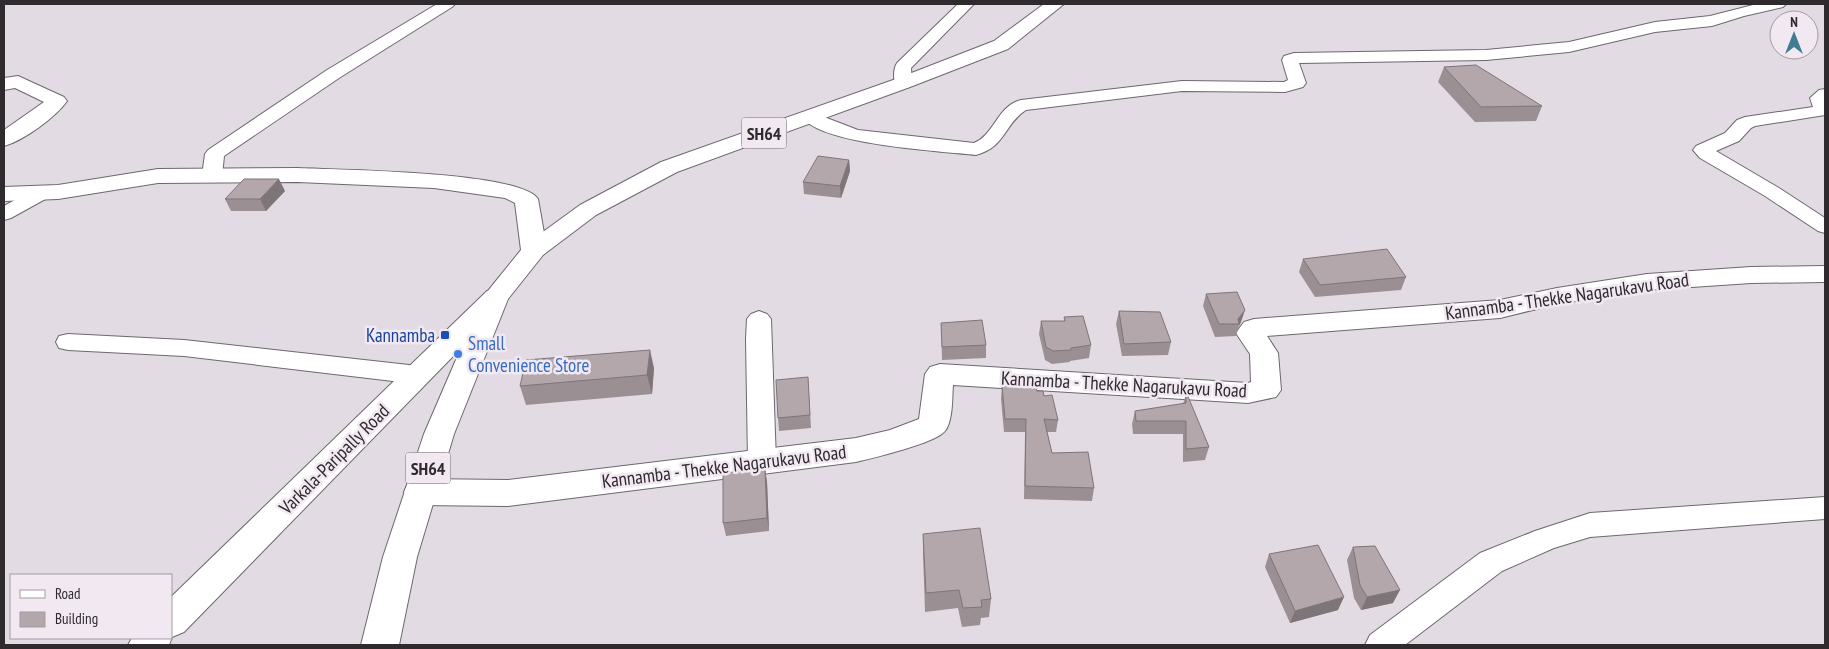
<svg xmlns="http://www.w3.org/2000/svg" width="1829" height="649" font-family="'PT Sans Narrow',sans-serif">
<rect width="100%" height="100%" fill="#e3dbe4"/>
<g fill="none" stroke-linecap="round" stroke-linejoin="round">
<!-- street casing -->
<g stroke="#6e676f" stroke-width="2">
<path id="street" d="M 437,4 L 455,4 L 452,7 L 339,78 L 224,156 L 222,176 L 219,180 L 212,182 L 205,180 L 202,176 L 205,154 L 208,150 L 327,70 Z
M 958,4 L 974,4 L 911,68 L 912,83 L 909,87 L 903,88 L 897,87 C 893,81 893,69 897,63 Z
M 1757,4 L 1786,4 L 1783,7 L 1744,16 L 1712,26 L 1655,32 L 1569,52 L 1486,60 L 1299,63 L 1306,83 L 1303,87 L 1285,92 L 1182,91 L 1026,110 C 1004,124 1006,147 976,155 C 941,151 821,145 802,117 L 805,113 L 811,112 L 858,130 L 974,143 C 995,134 997,106 1021,100 L 1182,81 L 1284,82 L 1288,80 L 1282,60 L 1284,56 L 1294,53 L 1486,50 L 1569,42 L 1655,22 L 1710,16 Z
M 1825,89 L 1825,115 L 1755,126 L 1751,128 L 1739,141 L 1716,151 L 1779,188 L 1825,218 L 1825,233 L 1818,231 L 1765,196 L 1700,158 L 1693,150 L 1696,146 L 1725,133 L 1737,120 L 1745,117 L 1813,107 L 1810,98 L 1819,90 Z
M 42,187 L 49,189 L 52,193 L 49,197 L 11,218 L 4,220 L 4,206 L 35,189 Z
M 759,311 L 767,314 L 771,319 L 776,462 L 772,469 L 762,472 L 752,469 L 748,462 L 746,339 L 747,319 L 751,314 Z
M 68,334 L 184,340 L 418,366 L 427,369 L 431,375 L 427,381 L 418,384 L 184,356 L 68,350 L 59,348 L 56,342 L 59,336 Z
M 1825,497 L 1825,519 L 1590,537 L 1554,548 L 1502,571 L 1405,645 L 1365,645 L 1370,635 L 1480,553 L 1535,531 L 1590,513 Z"/>
</g>
<!-- secondary casing -->
<g stroke="#6e676f" stroke-width="2">
<path id="secondary" d="M 18,76 L 64,97 L 67,101 C 56,117 23,141 4,146 L 4,130 L 44,102 L 15,88 L 4,90 L 4,78 Z
M 298,168 C 337,170 519,171 538,199 L 547,250 L 543,255 L 534,258 L 525,255 L 521,250 L 515,203 L 505,198 L 434,188 L 298,182 L 158,183 L 58,199 L 4,201 L 4,187 L 58,185 L 158,169 Z
M 1825,266 L 1825,282 L 1751,283 L 1647,290 L 1557,304 L 1500,318 L 1267,336 L 1278,353 L 1281,390 L 1276,397 L 1248,403 L 953,385 C 952,398 953,421 945,431 C 936,443 873,458 856,462 L 508,506 L 420,505 L 408,501 L 404,492 L 408,483 L 420,479 L 508,480 L 856,438 L 890,430 L 919,419 L 925,374 L 930,367 L 940,364 L 1248,383 L 1251,382 L 1250,354 L 1236,333 L 1244,322 L 1254,319 L 1500,300 L 1557,288 L 1647,274 L 1751,267 Z
M 496,289 L 505,291 L 509,297 L 505,303 L 184,632 L 172,637 L 169,645 L 128,645 L 132,638 L 171,638 L 171,597 L 487,291 Z"/>
</g>
<!-- primary casing -->
<g stroke="#6e676f" stroke-width="2">
<path id="primary" d="M 1044,4 L 1064,4 L 1008,49 L 910,87 L 677,172 L 596,215 L 543,255 L 508,299 L 454,434 L 417,557 L 399,645 L 361,645 L 383,557 L 424,434 L 483,297 L 525,245 L 580,205 L 661,162 L 896,79 L 994,41 Z"/>
</g>
<!-- street -->
<use href="#street" fill="#fff" fill-rule="evenodd"/>
<!-- secondary -->
<use href="#secondary" fill="#fff" fill-rule="evenodd"/>
<!-- primary -->
<use href="#primary" fill="#fff" fill-rule="evenodd"/>
</g>
<!-- wall -->
<path fill="#9a9094" d="M 1444,67 L 1542,106 L 1536,121 L 1475,122 L 1438,82 Z
M 849,160 L 850,171 L 841,198 L 804,194 L 803,182 Z
M 285,191 L 266,211 L 231,211 L 225,199 Z
M 1303,259 L 1406,277 L 1401,290 L 1315,297 L 1299,272 Z
M 1206,294 L 1241,322 L 1239,326 L 1236,336 L 1215,337 L 1203,306 Z
M 1119,311 L 1171,342 L 1168,355 L 1122,356 L 1116,324 Z
M 1064,317 L 1091,345 L 1089,358 L 1070,361 L 1070,362 L 1052,364 L 1045,360 L 1039,334 L 1041,321 L 1064,321 Z
M 941,323 L 986,345 L 986,358 L 942,360 Z
M 654,368 L 652,394 L 526,405 L 520,386 Z
M 808,377 L 811,428 L 779,431 L 778,418 Z
M 1026,378 L 1037,391 L 1044,396 L 1058,420 L 1056,432 L 1047,432 L 1052,453 L 1094,488 L 1092,501 L 1024,499 L 1025,432 L 1004,432 L 1001,399 L 1002,386 L 1026,385 Z
M 1186,394 L 1209,447 L 1205,460 L 1183,462 L 1183,434 L 1133,434 L 1132,424 L 1135,411 L 1183,404 Z
M 765,469 L 767,482 L 769,531 L 726,536 L 723,523 Z
M 923,534 L 991,599 L 989,617 L 981,618 L 980,625 L 962,627 L 958,608 L 925,612 L 923,553 Z
M 1353,547 L 1393,603 L 1361,610 L 1354,598 L 1347,560 Z
M 1269,554 L 1338,610 L 1290,623 L 1265,567 Z"/>
<!-- shaded-wall -->
<path fill="#7d7578" d="M 849,160 L 850,171 L 841,198 L 840,186 Z
M 279,179 L 285,191 L 266,211 L 260,199 Z
M 1245,310 L 1241,322 L 1239,326 L 1239,324 L 1238,319 Z
M 650,350 L 654,368 L 652,394 L 647,375 Z
M 765,469 L 767,482 L 769,531 L 767,518 Z
M 1400,590 L 1393,603 L 1361,610 L 1367,597 Z
M 1344,597 L 1338,610 L 1290,623 L 1295,611 Z"/>
<!-- building -->
<path fill="#b3a7ac" stroke="#7d7578" d="M 1476,65 L 1542,106 L 1481,107 L 1444,67 Z
M 818,156 L 849,160 L 840,186 L 803,182 Z
M 244,179 L 279,179 L 260,199 L 225,199 Z
M 1387,249 L 1406,277 L 1320,285 L 1303,259 Z
M 1237,292 L 1245,310 L 1238,319 L 1239,324 L 1219,324 L 1206,294 Z
M 1119,311 L 1160,312 L 1171,342 L 1124,344 Z
M 1083,316 L 1091,345 L 1071,348 L 1071,350 L 1053,351 L 1046,347 L 1041,321 L 1065,321 L 1064,317 Z
M 982,320 L 986,345 L 942,347 L 941,323 Z
M 650,350 L 647,375 L 520,386 L 526,360 Z
M 808,377 L 810,415 L 778,418 L 776,380 Z
M 1026,378 L 1034,379 L 1037,391 L 1043,391 L 1044,396 L 1052,395 L 1058,420 L 1044,419 L 1052,453 L 1088,452 L 1094,488 L 1025,486 L 1026,419 L 1005,419 L 1002,386 L 1026,385 Z
M 1186,394 L 1187,394 L 1209,447 L 1186,449 L 1186,421 L 1136,421 L 1135,411 L 1186,403 Z
M 765,469 L 767,518 L 723,523 L 723,473 Z
M 980,528 L 991,599 L 981,600 L 982,607 L 963,608 L 959,590 L 926,593 L 923,534 Z
M 1318,545 L 1344,597 L 1295,611 L 1269,554 Z
M 1375,546 L 1400,590 L 1367,597 L 1360,585 L 1353,547 Z"/>
<!-- markers -->
<rect fill="#1a4fb4" stroke="#f1e8f2" stroke-width="2" x="440" y="330" width="10" height="10" rx="2.5"/>
<circle fill="#3f7fe0" stroke="#f1e8f2" stroke-width="2" cx="458" cy="354" r="5"/>
<g text-anchor="middle" dominant-baseline="central" stroke-width="5" stroke-linejoin="round" paint-order="stroke">
<!-- shield labels -->
<g fill="#f1e8f2" stroke="#686369" stroke-width="1">
<rect x="741.5" y="117.5" width="45" height="31" rx="4"/>
<rect x="405.5" y="452.5" width="45" height="31" rx="4"/>
</g>
<g font-size="18" font-weight="bold" fill="#2e2a2e">
<text x="764" y="133">SH64</text>
<text x="428" y="468">SH64</text>
</g>
<!-- street labels -->
<g font-size="19" fill="#2e2a2e" stroke="#f1e8f2">
<text transform="translate(1567 296) rotate(-8)">Kannamba - Thekke Nagarukavu Road</text>
<text transform="translate(1124 384) rotate(3)">Kannamba - Thekke Nagarukavu Road</text>
<text transform="translate(334 459) rotate(-45)">Varkala-Paripally Road</text>
<text transform="translate(724 466) rotate(-7)">Kannamba - Thekke Nagarukavu Road</text>
</g>
<!-- transit labels -->
<g font-size="19" fill="#164399" stroke="#f1e8f2" text-anchor="end">
<text x="435" y="335">Kannamba</text>
</g>
<!-- shop labels -->
<g font-size="19" fill="#366cbe" stroke="#f1e8f2" text-anchor="start">
<text x="468" y="343">Small<tspan x="468" dy="22">Convenience Store</tspan></text>
</g>
</g>
<!-- border -->
<rect width="1829" height="649" fill="none" stroke="#2e2a2e" stroke-width="10"/>
<!-- legend -->
<rect x="10" y="574" width="162" height="65" fill="#f1e8f2" stroke="#a39ca4"/>
<rect x="20" y="590" width="25" height="8" fill="#ffffff" stroke="#a39ca4"/>
<text x="55" y="599" font-size="15" fill="#2e2a2e">Road</text>
<rect x="20" y="612" width="25" height="15" fill="#b3a7ac" stroke="#a39ca4"/>
<text x="55" y="624" font-size="15" fill="#2e2a2e">Building</text>
<!-- north arrow -->
<g transform="translate(1794 35)"><circle r="24" fill="#f1e8f2" stroke="#a39ca4"/>
<path d="M0-4L9 19L0 12L-9 19Z" fill="#407c93"/>
<text y="-8" font-size="14" font-weight="bold" text-anchor="middle" fill="#2e2a2e">N</text>
</g>
</svg>
